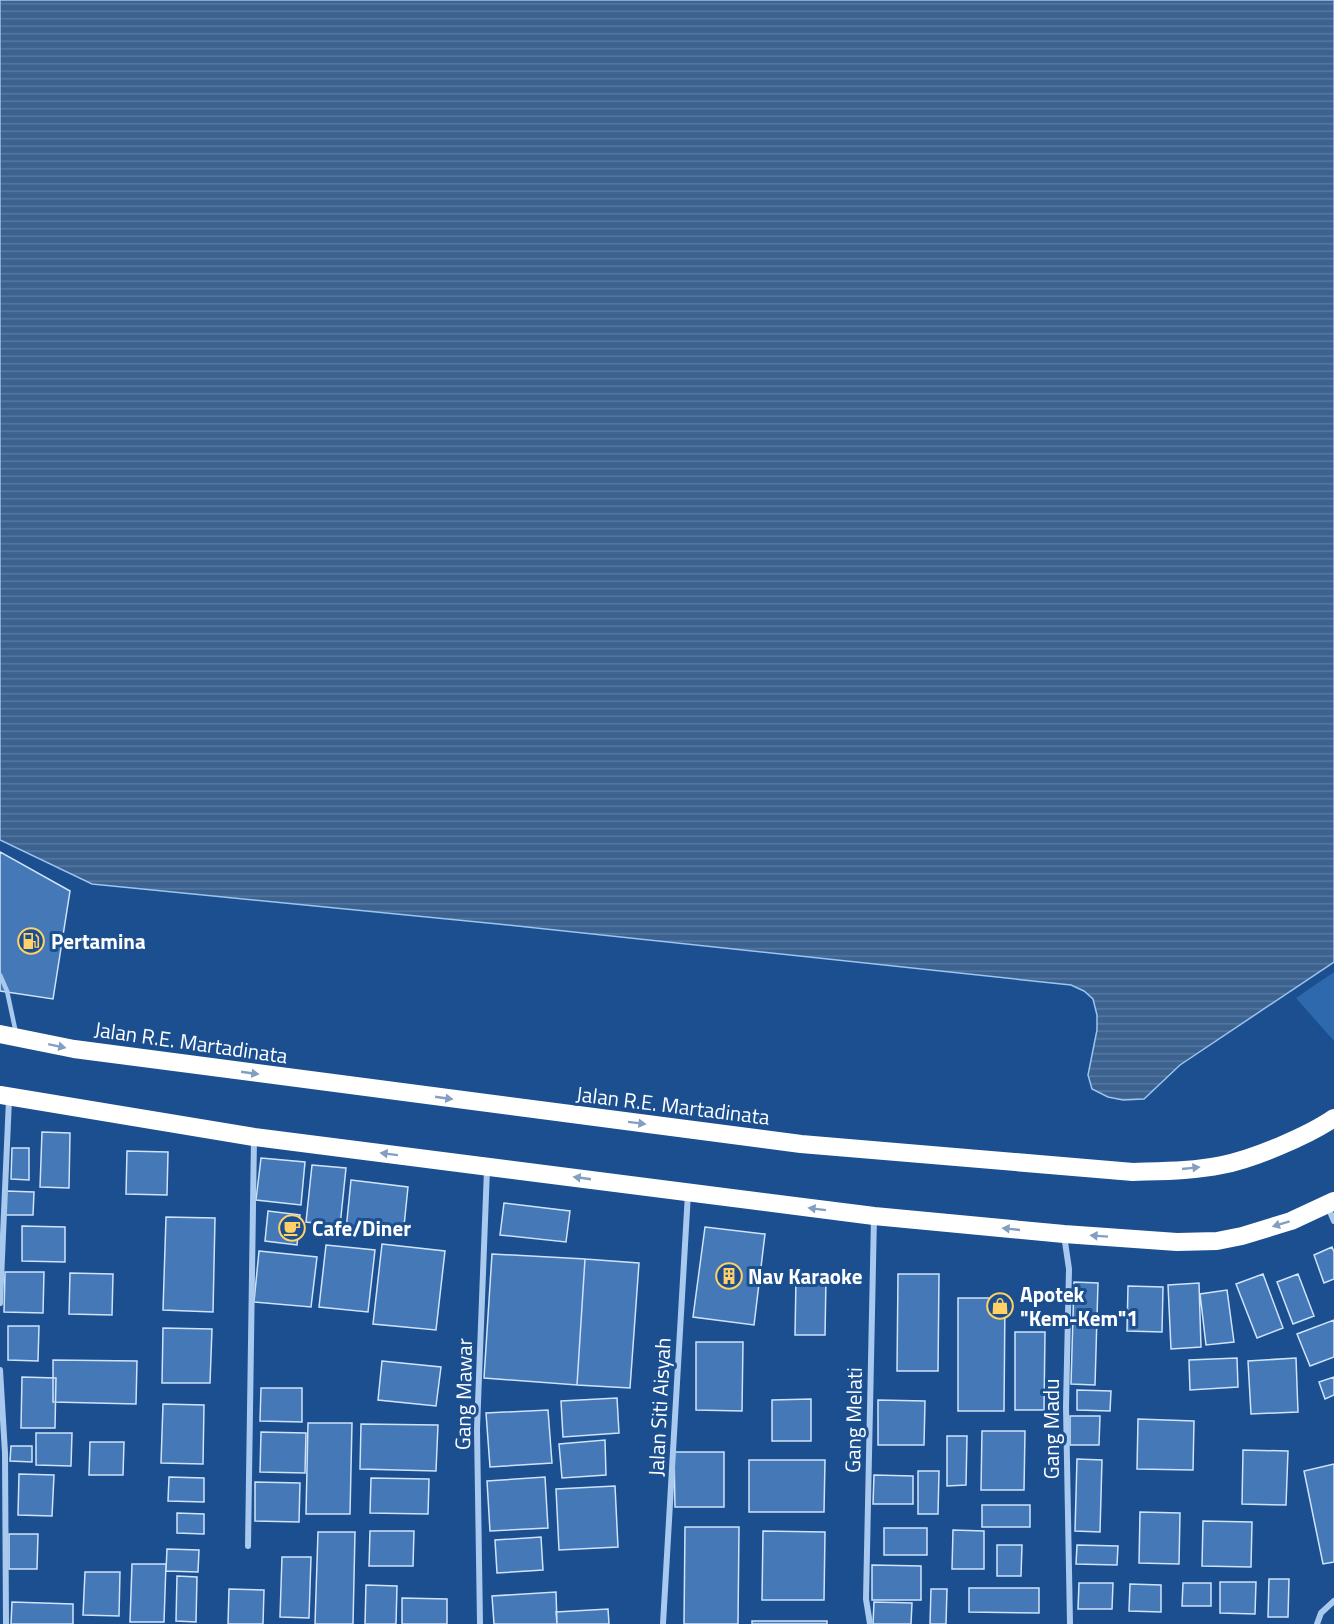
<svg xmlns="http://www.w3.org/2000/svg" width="1334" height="1624" font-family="'Titillium Web',sans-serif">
<defs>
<pattern id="water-rules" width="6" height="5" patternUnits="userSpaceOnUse" patternTransform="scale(1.5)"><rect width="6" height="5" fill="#3c6290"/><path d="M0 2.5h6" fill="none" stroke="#597aa1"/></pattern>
</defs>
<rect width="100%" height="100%" fill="#1b4f8f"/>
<!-- garden -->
<path fill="#2e69ad" d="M 1334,972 L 1334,1041 L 1296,998 Z"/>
<!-- water -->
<path fill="url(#water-rules)" stroke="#9cc4f0" stroke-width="1.5" d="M 0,0 L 1334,0 L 1334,962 L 1180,1065 L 1144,1099 L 1123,1100 L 1108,1097 L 1092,1089 L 1088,1075 L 1097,1030 L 1097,1015 L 1093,999 L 1084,991 L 1071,985 L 498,924 L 92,884 L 0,840 Z"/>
<!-- building -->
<path fill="#4478b7" stroke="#cfe3fa" stroke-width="1.5" d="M 0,852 L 70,891 L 53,999 L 0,991 Z
M 42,1132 L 70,1133 L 69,1188 L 40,1187 Z
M 12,1148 L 29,1148 L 29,1180 L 11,1179 Z
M 127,1151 L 168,1152 L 167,1195 L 126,1194 Z
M 261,1158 L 305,1162 L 301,1205 L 256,1200 Z
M 312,1165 L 346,1168 L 340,1226 L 306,1222 Z
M 351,1180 L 408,1187 L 403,1236 L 346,1230 Z
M 6,1191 L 34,1192 L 33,1215 L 5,1215 Z
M 504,1203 L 570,1211 L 566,1242 L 500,1235 Z
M 268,1211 L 300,1215 L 297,1245 L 265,1241 Z
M 166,1217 L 215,1218 L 213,1312 L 163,1310 Z
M 22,1226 L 65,1227 L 65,1262 L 22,1261 Z
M 705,1227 L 765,1234 L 754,1325 L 693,1317 Z
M 382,1244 L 445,1251 L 436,1330 L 373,1324 Z
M 326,1245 L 375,1250 L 368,1312 L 319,1307 Z
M 1332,1247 L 1334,1252 L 1334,1279 L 1324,1283 L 1314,1255 Z
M 259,1251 L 317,1257 L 311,1307 L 254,1302 Z
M 492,1254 L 585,1259 L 577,1385 L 484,1378 Z
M 585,1259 L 639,1263 L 630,1388 L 577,1385 Z
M 5,1272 L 44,1272 L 43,1313 L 4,1312 Z
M 70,1273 L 113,1274 L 112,1315 L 69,1314 Z
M 898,1274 L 939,1274 L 938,1371 L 897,1371 Z
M 1263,1274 L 1283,1328 L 1257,1338 L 1236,1284 Z
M 1298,1274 L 1314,1316 L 1293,1324 L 1277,1282 Z
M 796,1279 L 826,1279 L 825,1335 L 795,1335 Z
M 1074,1282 L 1098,1283 L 1095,1385 L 1071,1384 Z
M 1199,1283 L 1201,1347 L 1171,1349 L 1168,1285 Z
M 1128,1286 L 1163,1287 L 1162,1332 L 1127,1331 Z
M 1227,1290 L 1234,1342 L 1206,1345 L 1200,1294 Z
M 958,1298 L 1005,1298 L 1004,1411 L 958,1411 Z
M 1334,1320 L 1334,1357 L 1310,1366 L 1297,1334 Z
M 8,1326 L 39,1326 L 38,1361 L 8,1360 Z
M 163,1328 L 212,1329 L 210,1383 L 162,1383 Z
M 1015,1332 L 1045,1332 L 1044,1410 L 1015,1410 Z
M 696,1342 L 743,1342 L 742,1411 L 696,1410 Z
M 1237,1358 L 1238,1387 L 1190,1390 L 1189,1360 Z
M 1296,1358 L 1298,1412 L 1251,1414 L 1248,1361 Z
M 53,1360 L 137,1361 L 136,1404 L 53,1402 Z
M 382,1361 L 441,1367 L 436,1406 L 378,1400 Z
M 22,1377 L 56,1378 L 55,1428 L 21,1428 Z
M 1334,1377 L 1334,1395 L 1325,1399 L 1319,1382 Z
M 261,1388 L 302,1388 L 302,1422 L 260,1421 Z
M 1077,1390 L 1111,1391 L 1110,1411 L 1077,1410 Z
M 617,1398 L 619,1433 L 563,1437 L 561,1401 Z
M 811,1399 L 811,1441 L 772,1441 L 772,1400 Z
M 878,1400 L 925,1401 L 924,1445 L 878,1445 Z
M 163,1404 L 204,1405 L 203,1464 L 161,1463 Z
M 548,1410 L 552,1463 L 490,1467 L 486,1413 Z
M 1070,1416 L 1100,1416 L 1099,1445 L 1070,1445 Z
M 1138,1419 L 1194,1421 L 1193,1470 L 1137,1469 Z
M 308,1423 L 352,1423 L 350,1514 L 306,1514 Z
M 361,1424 L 438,1425 L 436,1471 L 360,1469 Z
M 982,1431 L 1025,1431 L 1024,1490 L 981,1490 Z
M 261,1432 L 306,1433 L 305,1473 L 260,1472 Z
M 36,1433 L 72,1433 L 71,1466 L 36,1465 Z
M 947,1436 L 967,1436 L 966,1485 L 947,1486 Z
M 605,1440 L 606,1475 L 562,1478 L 559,1444 Z
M 90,1442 L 124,1442 L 123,1475 L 89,1475 Z
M 11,1446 L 32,1446 L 32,1462 L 10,1461 Z
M 1243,1450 L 1288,1451 L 1286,1505 L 1242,1504 Z
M 674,1452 L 724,1452 L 724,1507 L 675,1507 Z
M 1077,1459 L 1102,1460 L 1100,1532 L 1075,1531 Z
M 749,1460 L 825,1460 L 824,1512 L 749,1512 Z
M 1334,1464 L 1334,1562 L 1323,1564 L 1304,1471 Z
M 918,1471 L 939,1471 L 938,1514 L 918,1514 Z
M 19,1474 L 54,1475 L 52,1516 L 18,1515 Z
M 874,1475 L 913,1476 L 913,1504 L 873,1504 Z
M 169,1477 L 204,1478 L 204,1502 L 168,1501 Z
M 545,1477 L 548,1528 L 490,1531 L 487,1481 Z
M 371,1478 L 429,1479 L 428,1514 L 370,1513 Z
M 255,1482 L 300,1483 L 299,1522 L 255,1521 Z
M 615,1486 L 618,1547 L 559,1550 L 556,1489 Z
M 982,1505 L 1030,1505 L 1030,1527 L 982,1527 Z
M 1140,1512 L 1180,1513 L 1179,1564 L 1139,1563 Z
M 177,1513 L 204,1514 L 204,1534 L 177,1533 Z
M 1203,1521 L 1252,1522 L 1251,1567 L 1202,1566 Z
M 685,1527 L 739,1527 L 738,1624 L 684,1624 Z
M 884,1528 L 927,1528 L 927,1555 L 884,1555 Z
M 953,1530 L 984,1531 L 984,1569 L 952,1569 Z
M 370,1531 L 414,1531 L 413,1566 L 369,1566 Z
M 763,1531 L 825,1532 L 824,1600 L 762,1600 Z
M 318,1532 L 355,1532 L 353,1624 L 315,1624 Z
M 9,1534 L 38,1534 L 37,1569 L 9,1569 Z
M 541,1537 L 543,1570 L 497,1573 L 495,1540 Z
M 997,1545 L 1022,1545 L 1021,1576 L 997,1576 Z
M 1077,1545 L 1118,1546 L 1117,1565 L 1076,1564 Z
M 167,1549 L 199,1550 L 198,1572 L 166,1571 Z
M 282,1557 L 311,1557 L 309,1618 L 280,1617 Z
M 132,1564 L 166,1564 L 164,1622 L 130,1622 Z
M 872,1565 L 921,1566 L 921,1600 L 872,1600 Z
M 85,1572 L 120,1572 L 119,1616 L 83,1615 Z
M 177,1576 L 197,1577 L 196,1622 L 176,1621 Z
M 1269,1579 L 1289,1579 L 1288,1617 L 1268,1617 Z
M 1220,1582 L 1256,1582 L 1255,1614 L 1220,1613 Z
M 1079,1583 L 1113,1583 L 1112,1609 L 1078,1609 Z
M 1183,1583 L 1211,1583 L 1211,1606 L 1182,1606 Z
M 1130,1584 L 1161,1585 L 1161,1612 L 1129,1611 Z
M 366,1585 L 397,1586 L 396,1624 L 365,1624 Z
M 969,1588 L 1039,1588 L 1039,1613 L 969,1612 Z
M 229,1589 L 264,1590 L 263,1624 L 228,1624 Z
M 931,1589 L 947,1589 L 946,1624 L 930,1624 Z
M 556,1592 L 557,1624 L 494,1624 L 492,1596 Z
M 402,1598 L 447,1599 L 447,1624 L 402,1624 Z
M 12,1602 L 73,1604 L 73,1624 L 11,1624 Z
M 874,1602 L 912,1603 L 911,1624 L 873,1624 Z
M 608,1609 L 609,1624 L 557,1624 L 556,1612 Z
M 752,1621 L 827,1621 L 827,1624 L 752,1624 Z"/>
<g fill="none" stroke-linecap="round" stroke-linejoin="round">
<!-- lane -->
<path stroke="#a9c9ee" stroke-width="4.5" d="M 0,975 L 7,991 L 16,1033"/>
<!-- street -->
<path stroke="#a9c9ee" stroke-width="6" d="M 1328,1207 L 1334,1221
M 1064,1235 L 1069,1269 L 1066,1407 L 1070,1624
M 0,1303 L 9,1099
M 0,1370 L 5,1453 L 6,1624
M 248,1546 L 254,1138
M 480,1624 L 477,1429 L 487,1169
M 663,1624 L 688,1193
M 870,1624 L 866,1599 L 874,1217
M 1317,1624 L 1321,1613 L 1334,1601"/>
<!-- highway -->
<path stroke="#fff" stroke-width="18" d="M 0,1034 L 74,1049 L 801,1144 L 1133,1172 C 1162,1171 1193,1171 1222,1165 C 1253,1159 1308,1136 1334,1118
M 0,1095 L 254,1137 L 874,1216 L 1064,1234 L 1177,1242 L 1217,1241 L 1242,1236 L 1291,1221 L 1334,1201"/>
</g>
<!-- one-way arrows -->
<defs><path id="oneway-solid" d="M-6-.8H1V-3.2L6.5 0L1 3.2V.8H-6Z" transform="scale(1.5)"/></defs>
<g fill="#829ec1">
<use href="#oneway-solid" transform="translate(57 1046) rotate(12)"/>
<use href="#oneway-solid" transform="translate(250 1073) rotate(8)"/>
<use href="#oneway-solid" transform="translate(444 1098) rotate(8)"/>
<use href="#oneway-solid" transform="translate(637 1123) rotate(7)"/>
<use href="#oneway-solid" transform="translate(389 1154) rotate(-173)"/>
<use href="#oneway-solid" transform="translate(1191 1168) rotate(-6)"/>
<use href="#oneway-solid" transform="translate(582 1178) rotate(-172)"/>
<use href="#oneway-solid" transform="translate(817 1209) rotate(-173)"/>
<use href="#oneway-solid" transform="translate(1281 1224) rotate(163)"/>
<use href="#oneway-solid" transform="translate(1011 1229) rotate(-174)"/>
<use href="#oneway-solid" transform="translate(1099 1236) rotate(-176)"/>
</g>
<!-- icons -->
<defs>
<g id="fuel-ring" transform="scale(1.35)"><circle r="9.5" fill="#1b4f8f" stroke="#ffd166" stroke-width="1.5"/><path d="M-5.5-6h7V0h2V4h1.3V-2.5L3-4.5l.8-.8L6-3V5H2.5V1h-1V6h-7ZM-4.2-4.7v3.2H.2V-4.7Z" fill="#ffd166"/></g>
<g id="cafe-ring" transform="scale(1.35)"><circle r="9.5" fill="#1b4f8f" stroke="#ffd166" stroke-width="1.5"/><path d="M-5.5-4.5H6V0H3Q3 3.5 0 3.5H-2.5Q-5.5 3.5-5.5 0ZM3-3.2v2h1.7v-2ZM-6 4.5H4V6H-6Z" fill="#ffd166"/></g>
<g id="building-ring" transform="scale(1.35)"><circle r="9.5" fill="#1b4f8f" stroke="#ffd166" stroke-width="1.5"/><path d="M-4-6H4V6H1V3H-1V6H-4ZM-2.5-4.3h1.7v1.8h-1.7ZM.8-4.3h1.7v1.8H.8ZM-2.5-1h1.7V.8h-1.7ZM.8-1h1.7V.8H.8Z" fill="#ffd166"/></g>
<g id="shop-ring" transform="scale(1.35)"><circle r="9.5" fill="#1b4f8f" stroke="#ffd166" stroke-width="1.5"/><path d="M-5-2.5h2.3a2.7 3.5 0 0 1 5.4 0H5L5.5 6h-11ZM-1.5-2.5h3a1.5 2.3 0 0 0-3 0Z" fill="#ffd166"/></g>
</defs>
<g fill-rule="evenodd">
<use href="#fuel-ring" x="31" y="941"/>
<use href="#cafe-ring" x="292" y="1228"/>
<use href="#building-ring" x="729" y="1276"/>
<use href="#shop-ring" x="1000" y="1306"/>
</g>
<g text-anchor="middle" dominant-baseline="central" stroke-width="6" stroke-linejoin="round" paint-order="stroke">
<!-- poi labels -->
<g font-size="21" font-weight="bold" fill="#fff" stroke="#1b4f8f" text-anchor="start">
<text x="51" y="941">Pertamina</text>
<text x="312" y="1228">Cafe/Diner</text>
<text x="748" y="1276">Nav Karaoke</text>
<text x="1020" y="1294">Apotek<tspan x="1020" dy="24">"Kem-Kem"1</tspan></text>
</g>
<!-- street labels -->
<g font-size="21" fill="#fff" stroke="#1b4f8f">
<text transform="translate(191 1042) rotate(8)">Jalan R.E. Martadinata</text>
<text transform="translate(673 1105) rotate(7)">Jalan R.E. Martadinata</text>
<text transform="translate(463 1394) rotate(-89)">Gang Mawar</text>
<text transform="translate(659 1407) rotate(-87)">Jalan Siti Aisyah</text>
<text transform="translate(853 1420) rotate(-89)">Gang Melati</text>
<text transform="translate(1051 1429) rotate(-90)">Gang Madu</text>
</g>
</g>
</svg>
